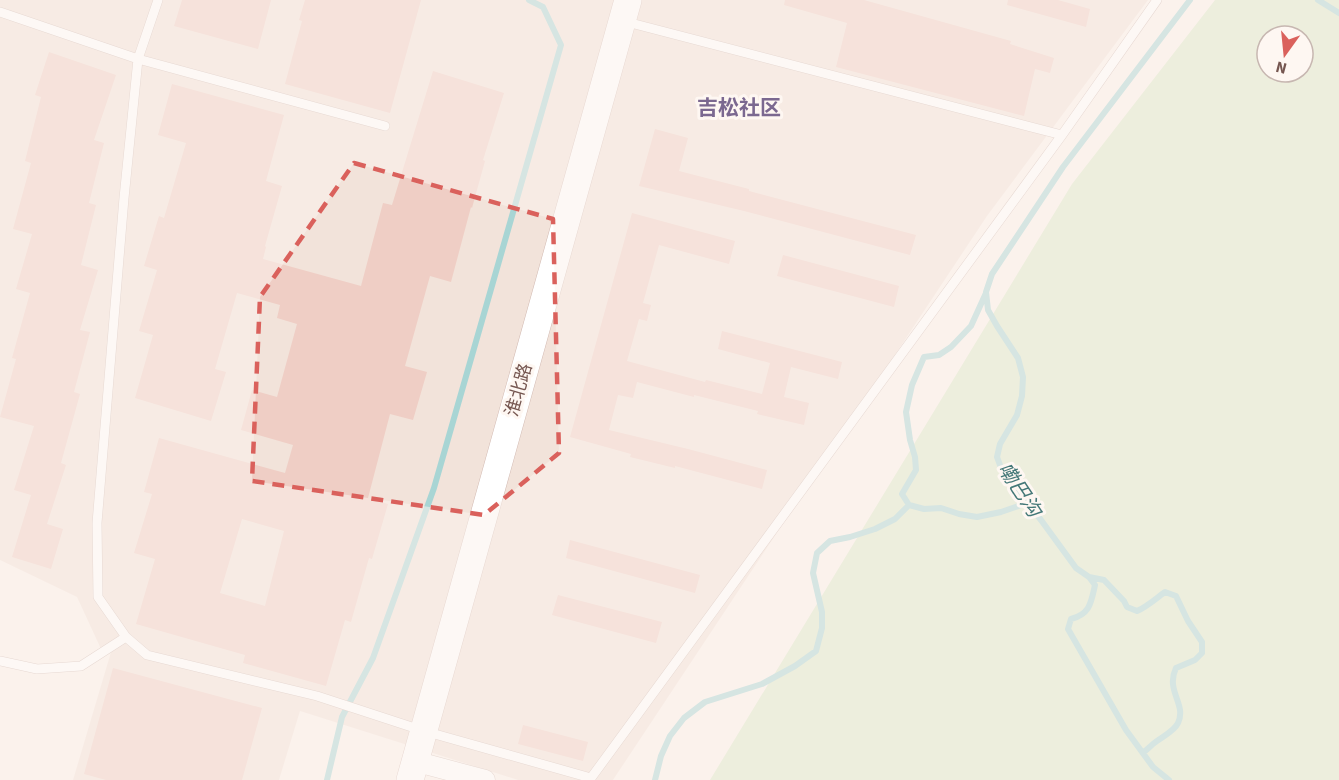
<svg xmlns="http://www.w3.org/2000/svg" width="1339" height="780" font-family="'Source Sans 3','Noto Sans SC',sans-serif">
<rect width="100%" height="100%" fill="#fbf2ec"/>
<!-- residential -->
<path fill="#f2e3da" d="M 0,0 L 1148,0 L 987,216 L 613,780 L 518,780 L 300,711 L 279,780 L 73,780 L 111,652 L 101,649 L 77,597 L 0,560 Z"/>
<!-- green -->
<path fill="#dce8ca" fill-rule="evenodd" d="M 1215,0 L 1339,0 L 1339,780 L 710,780 L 1072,184 ZM 1267,36 L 1303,36 L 1303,72 L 1267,72 Z"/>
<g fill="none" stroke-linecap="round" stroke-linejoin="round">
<!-- stream -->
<path stroke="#a8d5d4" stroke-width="6" d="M 1318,0 L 1339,13
M 986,293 L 971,326 L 951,347 L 939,355 L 924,357 L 912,385 L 906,412 L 910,440 L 915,457 L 916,470 L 902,494 L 909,505 L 924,509 L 941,508 L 959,514 L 977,517 L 1001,512 L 1027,503
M 1089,577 L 1104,580 L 1124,601 L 1127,607 L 1137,611 C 1148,606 1155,599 1165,592 L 1176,596 L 1188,621 L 1202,642 L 1202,653 L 1195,660 L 1176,668 C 1165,691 1187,704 1178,723 C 1174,732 1161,737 1153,744 C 1150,747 1146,750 1143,753
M 327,780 L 342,717 L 373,658 L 434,488 L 561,45 L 543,7 L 529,0
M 655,780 L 661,756 L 670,736 L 684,718 L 705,702 L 762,684 L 795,666 L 816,651 L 822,628 L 822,612 L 813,573 L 817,553 L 830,541 L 850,537 L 875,529 L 895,519 L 909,505
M 1169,780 L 1153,767 L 1126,730 L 1068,629 L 1071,619 C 1090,614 1091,603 1095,585 L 1089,577 L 1076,568 L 1041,520 L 1003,473 L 997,457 L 1000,444 L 1017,415 L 1022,396 L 1023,377 L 1018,358 L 997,326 L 988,310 L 986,292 L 992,274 L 1063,167 L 1190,0"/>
</g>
<!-- building -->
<path fill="#efcec5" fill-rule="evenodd" d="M 182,0 L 271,0 L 258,49 L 174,26 Z
M 305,0 L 421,0 L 390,113 L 285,84 L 302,21 L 299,20 Z
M 785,0 L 864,0 L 1011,41 L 1010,44 L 1054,58 L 1050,73 L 1035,69 L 1024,116 L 836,67 L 847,23 L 784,5 Z
M 1008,0 L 1058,0 L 1090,9 L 1086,27 L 1007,5 Z
M 49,52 L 116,75 L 94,140 L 104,143 L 89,203 L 96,205 L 81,265 L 98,270 L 80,330 L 90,332 L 74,392 L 80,394 L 61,463 L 66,465 L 47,524 L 63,529 L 51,569 L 12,557 L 31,495 L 14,490 L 34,426 L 0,417 L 16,359 L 12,358 L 30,293 L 16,289 L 32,234 L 13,229 L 31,163 L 25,161 L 41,97 L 35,95 Z
M 433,71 L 504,93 L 483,160 L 485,161 L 472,208 L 471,207 L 451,282 L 430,276 L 405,366 L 427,372 L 413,420 L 390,414 L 368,498 L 388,504 L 372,559 L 369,558 L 351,622 L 345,620 L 326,686 L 243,663 L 245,655 L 136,624 L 155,559 L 134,553 L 152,494 L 144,492 L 159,438 L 285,473 L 293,445 L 241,430 L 252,390 L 277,397 L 297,324 L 277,318 L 280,305 L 237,293 L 215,369 L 226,372 L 211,421 L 135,398 L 153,335 L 139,331 L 157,270 L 144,266 L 159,216 L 164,218 L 186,143 L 158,135 L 172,84 L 284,115 L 266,181 L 282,186 L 265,246 L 266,247 L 263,259 L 361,286 L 383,203 L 392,205 ZM 242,519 L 284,531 L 265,606 L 220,593 Z
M 655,129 L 688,138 L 679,171 L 749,189 L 749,191 L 916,235 L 910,255 L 744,211 L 639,186 Z
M 632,213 L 735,241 L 729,264 L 659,245 L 643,303 L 651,305 L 647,321 L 639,319 L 627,361 L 705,382 L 706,380 L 762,394 L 770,363 L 718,349 L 722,331 L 842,362 L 838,379 L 791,367 L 784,397 L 809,403 L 804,425 L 757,414 L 758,411 L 694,395 L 694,397 L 637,382 L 633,398 L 618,395 L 609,430 L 688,449 L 767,470 L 762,489 L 675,466 L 675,468 L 630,457 L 631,454 L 570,437 Z
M 783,255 L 899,286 L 894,307 L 777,276 Z
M 570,540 L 700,575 L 695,593 L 566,558 Z
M 558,595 L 662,622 L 656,643 L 552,615 Z
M 113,668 L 262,708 L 242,780 L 106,780 L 84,774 Z
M 523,725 L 588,742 L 583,761 L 518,744 Z"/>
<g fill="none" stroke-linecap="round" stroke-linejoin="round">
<!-- lane casing -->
<g stroke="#cfbbb4" stroke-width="10">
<path id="lane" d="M 158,0 L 138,59 L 124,198 L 97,523 L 98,597 L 126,637 L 147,655 L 317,696 L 424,731 L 591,778 L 1062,135 L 1157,0
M 0,12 L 138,59 L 385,126
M 623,21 L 1062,135
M 0,661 L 37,669 L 81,666 L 126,637"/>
</g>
<!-- street casing -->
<g stroke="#cfbbb4" stroke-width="21">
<path id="street" d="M 414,761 L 485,780"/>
</g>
<!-- secondary casing -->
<g stroke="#d2bab2" stroke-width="28">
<path id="secondary" d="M 410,780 L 628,0"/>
</g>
<!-- lane -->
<use href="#lane" stroke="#fff" stroke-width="9"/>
<!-- street -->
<use href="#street" stroke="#fff" stroke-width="20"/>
<!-- secondary -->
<use href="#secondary" stroke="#fff" stroke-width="27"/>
</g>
<!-- marked area -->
<path d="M0 0H1339V780H0ZM 354,163 L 553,219 L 559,453 L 484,515 L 252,481 L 260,297 Z" fill="#fbf2ec" fill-opacity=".55" fill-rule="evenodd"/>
<path fill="none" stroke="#da615c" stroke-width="4.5" stroke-dasharray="12 8" stroke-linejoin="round" d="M 354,163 L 553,219 L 559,453 L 484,515 L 252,481 L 260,297 Z"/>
<g text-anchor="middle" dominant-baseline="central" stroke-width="6" stroke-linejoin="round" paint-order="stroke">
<!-- street labels -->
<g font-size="18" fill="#755650" stroke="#fef7f2">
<text transform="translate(519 390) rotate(-74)">淮北路</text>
</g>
<!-- water labels -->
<g font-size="20" font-style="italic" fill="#447878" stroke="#fef7f2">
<text transform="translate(1019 490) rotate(56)">嘞巴沟</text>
</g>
<!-- quarter labels -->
<g font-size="21" font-weight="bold" fill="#7b6890" stroke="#fef7f2">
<text x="739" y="108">吉松社区</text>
</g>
</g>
<!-- north arrow -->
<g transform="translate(1285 54) rotate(195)"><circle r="28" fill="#fef7f2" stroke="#c7b7b1" stroke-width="1.5"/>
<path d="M0-4.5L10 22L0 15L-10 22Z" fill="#da615c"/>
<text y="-9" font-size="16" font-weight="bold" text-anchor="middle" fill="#755650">N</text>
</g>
</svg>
